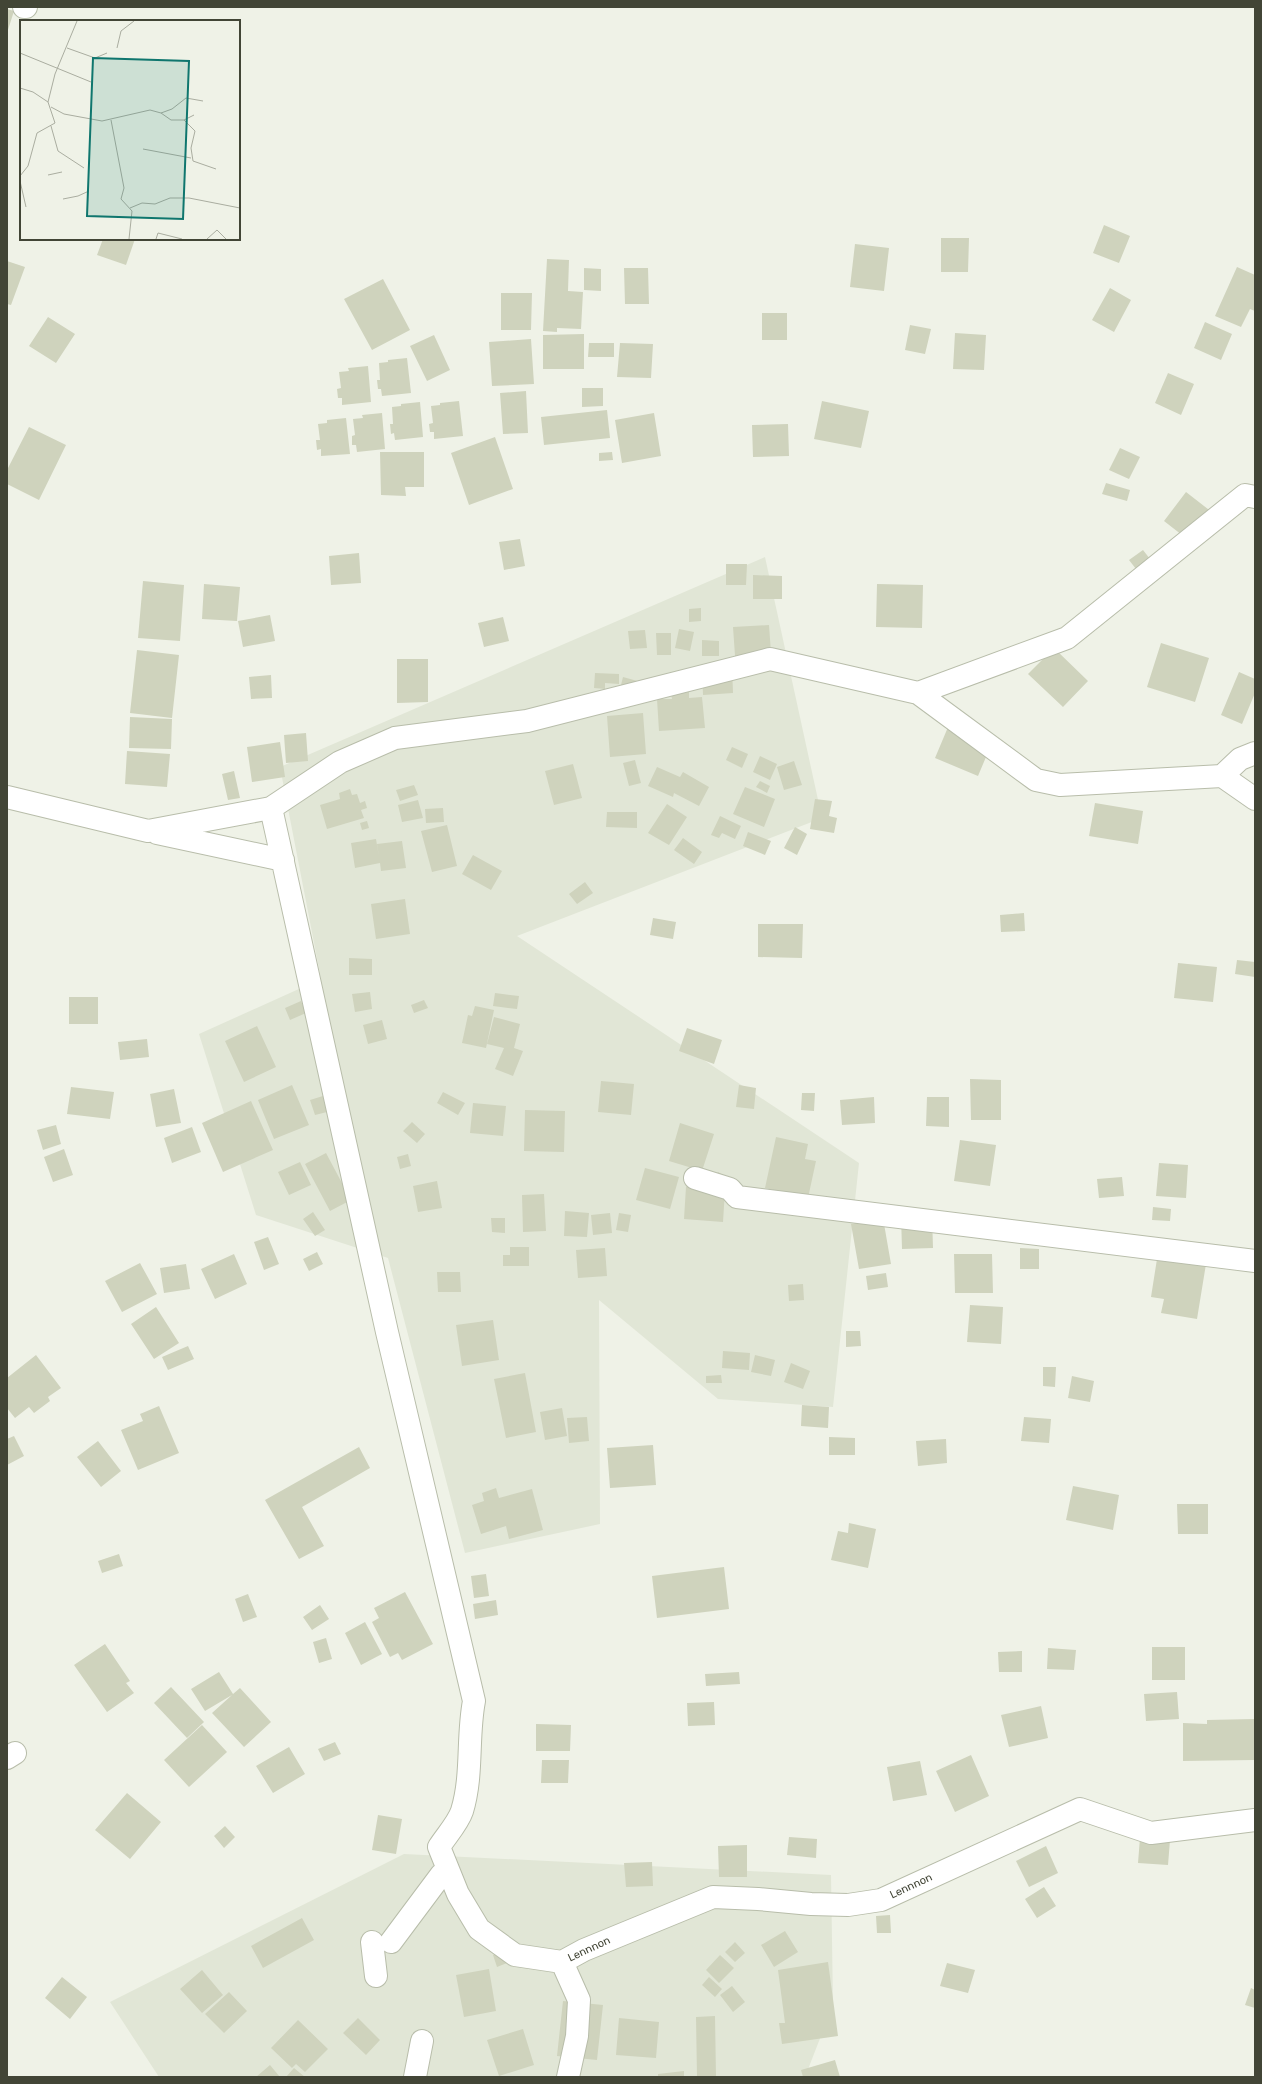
<svg xmlns="http://www.w3.org/2000/svg" width="1262" height="2084" font-family="Rubik,sans-serif">
<rect width="100%" height="100%" fill="#eff2e7"/>
<!-- residential -->
<path fill="#e1e6d6" d="M 765,557 L 822,818 L 517,936 L 859,1163 L 833,1407 L 718,1399 L 599,1300 L 600,1524 L 465,1553 L 388,1258 L 256,1215 L 199,1034 L 321,979 L 280,767 Z
M 404,1854 L 831,1875 L 833,2005 L 805,2077 L 159,2077 L 110,2002 Z"/>
<!-- building -->
<path fill="#cfd3bd" d="M 7,9 L 14,11 L 7,33 Z
M 1104,225 L 1130,236 L 1119,263 L 1093,253 Z
M 941,238 L 969,238 L 968,272 L 941,272 Z
M 103,239 L 135,239 L 126,265 L 97,255 Z
M 855,244 L 889,248 L 884,291 L 850,287 Z
M 547,259 L 569,260 L 568,291 L 583,292 L 581,329 L 557,328 L 557,332 L 543,331 Z
M 7,261 L 25,267 L 11,305 L 7,304 Z
M 1237,267 L 1255,275 L 1255,311 L 1250,309 L 1241,327 L 1215,316 Z
M 584,268 L 601,269 L 601,291 L 584,290 Z
M 624,268 L 648,268 L 649,304 L 625,304 Z
M 383,279 L 410,330 L 372,350 L 344,299 Z
M 1110,288 L 1131,300 L 1114,332 L 1092,320 Z
M 501,293 L 532,293 L 531,330 L 501,330 Z
M 762,313 L 787,313 L 787,340 L 762,340 Z
M 48,317 L 75,334 L 56,363 L 29,346 Z
M 1205,322 L 1232,334 L 1221,360 L 1194,348 Z
M 910,325 L 931,329 L 925,354 L 905,350 Z
M 955,333 L 986,335 L 984,370 L 953,369 Z
M 584,334 L 584,369 L 543,369 L 543,335 Z
M 434,335 L 450,370 L 427,381 L 410,346 Z
M 531,339 L 534,384 L 492,386 L 489,342 Z
M 589,343 L 614,343 L 614,357 L 588,357 Z
M 620,343 L 653,344 L 651,378 L 617,377 Z
M 407,358 L 411,393 L 382,396 L 381,389 L 378,389 L 377,380 L 380,380 L 379,363 L 388,362 L 388,360 Z
M 368,366 L 371,402 L 342,405 L 342,398 L 338,398 L 337,389 L 341,388 L 339,372 L 349,371 L 348,368 Z
M 1168,373 L 1194,384 L 1181,415 L 1155,403 Z
M 582,388 L 603,388 L 603,406 L 582,407 Z
M 526,391 L 528,433 L 503,434 L 500,393 Z
M 459,401 L 463,436 L 434,439 L 434,432 L 430,432 L 429,424 L 433,423 L 431,406 L 440,405 L 440,403 Z
M 822,401 L 869,411 L 861,448 L 814,439 Z
M 420,402 L 423,437 L 395,440 L 394,433 L 391,434 L 390,424 L 393,424 L 392,407 L 401,406 L 401,404 Z
M 607,410 L 610,438 L 544,445 L 541,417 Z
M 382,413 L 385,449 L 357,452 L 356,445 L 352,445 L 352,436 L 355,435 L 353,419 L 363,418 L 362,415 Z
M 654,413 L 661,456 L 622,463 L 615,420 Z
M 346,418 L 350,454 L 321,456 L 321,449 L 317,450 L 316,440 L 320,440 L 318,424 L 327,423 L 327,420 Z
M 788,424 L 789,456 L 753,457 L 752,425 Z
M 29,427 L 66,445 L 39,500 L 7,484 L 7,470 Z
M 495,437 L 513,489 L 469,505 L 451,453 Z
M 1120,448 L 1140,457 L 1129,479 L 1109,470 Z
M 380,452 L 424,452 L 424,487 L 405,487 L 406,496 L 381,495 Z
M 612,452 L 613,460 L 599,461 L 599,453 Z
M 1106,483 L 1130,490 L 1127,501 L 1102,494 Z
M 1186,492 L 1213,513 L 1191,542 L 1164,521 Z
M 520,539 L 525,566 L 504,570 L 499,542 Z
M 1143,550 L 1157,568 L 1143,578 L 1129,560 Z
M 359,553 L 361,583 L 331,585 L 329,556 Z
M 726,564 L 747,564 L 746,585 L 726,585 Z
M 753,575 L 782,576 L 782,599 L 753,599 Z
M 143,581 L 184,585 L 180,641 L 138,638 Z
M 204,584 L 240,587 L 237,621 L 202,619 Z
M 877,584 L 923,585 L 922,628 L 876,627 Z
M 701,608 L 701,621 L 689,622 L 689,609 Z
M 270,615 L 275,641 L 243,647 L 238,621 Z
M 503,617 L 509,641 L 484,647 L 478,623 Z
M 769,625 L 772,667 L 736,670 L 733,627 Z
M 679,629 L 694,632 L 690,651 L 675,648 Z
M 645,630 L 647,648 L 630,649 L 628,631 Z
M 656,633 L 671,633 L 671,655 L 657,655 Z
M 702,640 L 719,641 L 719,656 L 702,656 Z
M 1161,643 L 1209,658 L 1195,702 L 1147,687 Z
M 1054,648 L 1088,681 L 1063,707 L 1028,674 Z
M 137,650 L 179,655 L 172,718 L 130,713 Z
M 397,659 L 428,659 L 428,702 L 397,703 Z
M 732,665 L 733,693 L 703,695 L 702,666 Z
M 1239,672 L 1255,679 L 1255,693 L 1242,724 L 1221,715 Z
M 595,673 L 619,674 L 619,684 L 605,683 L 605,689 L 594,688 Z
M 271,675 L 272,698 L 251,699 L 249,677 Z
M 623,677 L 641,682 L 619,693 Z
M 689,692 L 689,698 L 702,697 L 705,728 L 659,731 L 657,699 L 672,699 L 671,694 Z
M 643,713 L 646,754 L 610,757 L 607,716 Z
M 130,717 L 172,719 L 171,749 L 129,748 Z
M 951,720 L 994,738 L 978,776 L 935,758 Z
M 306,733 L 308,761 L 286,763 L 284,735 Z
M 280,742 L 285,777 L 252,782 L 247,747 Z
M 732,747 L 748,754 L 742,768 L 726,760 Z
M 127,751 L 170,754 L 167,787 L 125,784 Z
M 760,756 L 777,764 L 770,780 L 753,772 Z
M 635,760 L 641,783 L 629,786 L 623,763 Z
M 794,761 L 802,785 L 784,790 L 777,767 Z
M 573,764 L 582,798 L 554,805 L 545,771 Z
M 657,767 L 680,777 L 683,772 L 709,787 L 699,806 L 674,793 L 673,797 L 648,786 Z
M 234,771 L 240,798 L 228,800 L 222,774 Z
M 760,781 L 770,786 L 767,793 L 756,787 Z
M 414,785 L 418,795 L 400,801 L 396,790 Z
M 745,787 L 775,799 L 764,827 L 733,814 Z
M 350,789 L 352,795 L 357,794 L 360,803 L 365,801 L 367,808 L 361,810 L 364,818 L 327,829 L 320,805 L 340,799 L 339,793 Z
M 815,799 L 832,801 L 829,816 L 837,818 L 834,833 L 810,829 Z
M 418,800 L 423,818 L 402,822 L 398,805 Z
M 1095,803 L 1143,811 L 1138,844 L 1089,836 Z
M 667,804 L 687,817 L 669,845 L 648,833 Z
M 443,808 L 444,822 L 426,823 L 425,809 Z
M 607,812 L 637,812 L 637,828 L 606,827 Z
M 720,816 L 741,826 L 735,839 L 722,833 L 719,838 L 711,835 Z
M 367,821 L 369,828 L 362,830 L 360,823 Z
M 447,825 L 457,866 L 432,872 L 421,831 Z
M 795,827 L 807,834 L 797,855 L 784,848 Z
M 748,832 L 771,841 L 765,855 L 743,846 Z
M 683,838 L 702,852 L 694,864 L 674,850 Z
M 376,839 L 379,857 L 377,844 L 402,841 L 406,868 L 381,871 L 380,863 L 355,868 L 351,843 Z
M 473,855 L 502,871 L 491,890 L 462,874 Z
M 585,882 L 593,893 L 577,904 L 569,894 Z
M 405,899 L 410,934 L 376,939 L 371,904 Z
M 1024,913 L 1025,931 L 1001,932 L 1000,915 Z
M 653,918 L 676,922 L 673,939 L 650,935 Z
M 758,924 L 803,924 L 802,958 L 758,957 Z
M 349,958 L 372,959 L 372,975 L 349,975 Z
M 1237,960 L 1255,962 L 1255,977 L 1235,974 Z
M 1178,963 L 1217,967 L 1213,1002 L 1174,998 Z
M 370,992 L 372,1009 L 355,1012 L 352,994 Z
M 495,993 L 519,996 L 517,1009 L 493,1006 Z
M 69,997 L 98,997 L 98,1024 L 69,1024 Z
M 424,1000 L 428,1008 L 414,1013 L 411,1005 Z
M 301,1001 L 306,1013 L 290,1020 L 285,1008 Z
M 475,1006 L 494,1010 L 486,1048 L 462,1043 L 468,1015 L 472,1016 Z
M 494,1017 L 520,1024 L 514,1048 L 523,1051 L 513,1076 L 495,1069 L 504,1048 L 487,1044 Z
M 382,1020 L 387,1039 L 368,1044 L 363,1025 Z
M 257,1026 L 276,1067 L 244,1082 L 225,1041 Z
M 687,1028 L 722,1040 L 714,1064 L 679,1051 Z
M 147,1039 L 149,1057 L 120,1060 L 118,1042 Z
M 970,1079 L 1001,1080 L 1001,1120 L 971,1120 Z
M 601,1081 L 634,1084 L 631,1115 L 598,1112 Z
M 292,1085 L 309,1125 L 274,1139 L 258,1100 Z
M 739,1085 L 756,1088 L 754,1109 L 736,1107 Z
M 71,1087 L 114,1092 L 110,1119 L 67,1114 Z
M 174,1089 L 181,1123 L 156,1127 L 150,1094 Z
M 443,1092 L 465,1103 L 458,1115 L 437,1103 Z
M 802,1093 L 815,1093 L 814,1111 L 801,1110 Z
M 323,1096 L 327,1112 L 315,1115 L 310,1100 Z
M 874,1097 L 875,1123 L 842,1125 L 840,1100 Z
M 927,1097 L 949,1097 L 949,1127 L 926,1126 Z
M 251,1101 L 273,1150 L 223,1172 L 202,1123 Z
M 473,1103 L 506,1106 L 503,1136 L 470,1133 Z
M 525,1110 L 565,1111 L 564,1152 L 524,1151 Z
M 412,1122 L 425,1134 L 417,1143 L 403,1131 Z
M 680,1123 L 714,1134 L 702,1171 L 669,1161 Z
M 56,1125 L 61,1144 L 43,1150 L 37,1130 Z
M 192,1127 L 201,1152 L 172,1163 L 164,1138 Z
M 776,1137 L 808,1144 L 805,1159 L 816,1161 L 808,1198 L 765,1188 Z
M 960,1140 L 996,1145 L 990,1186 L 954,1181 Z
M 64,1149 L 73,1175 L 53,1182 L 44,1157 Z
M 326,1153 L 351,1200 L 330,1211 L 305,1164 Z
M 408,1154 L 411,1166 L 400,1169 L 397,1157 Z
M 300,1162 L 311,1185 L 289,1195 L 278,1172 Z
M 1159,1163 L 1188,1165 L 1186,1198 L 1156,1196 Z
M 645,1168 L 679,1177 L 670,1209 L 636,1200 Z
M 718,1172 L 730,1179 L 725,1190 L 723,1222 L 684,1219 L 686,1187 L 718,1189 L 710,1185 Z
M 1122,1177 L 1124,1196 L 1099,1198 L 1097,1179 Z
M 437,1181 L 442,1208 L 418,1212 L 413,1186 Z
M 544,1194 L 546,1231 L 523,1232 L 522,1195 Z
M 1153,1207 L 1171,1209 L 1170,1221 L 1152,1220 Z
M 565,1211 L 589,1213 L 587,1237 L 564,1236 Z
M 313,1212 L 325,1230 L 315,1236 L 303,1219 Z
M 610,1213 L 612,1233 L 593,1235 L 591,1215 Z
M 619,1213 L 631,1215 L 628,1232 L 616,1230 Z
M 901,1216 L 932,1216 L 933,1248 L 902,1249 Z
M 491,1218 L 505,1218 L 505,1233 L 492,1232 Z
M 883,1218 L 891,1264 L 859,1269 L 851,1224 Z
M 268,1237 L 279,1264 L 264,1270 L 254,1242 Z
M 510,1247 L 529,1247 L 529,1266 L 503,1266 L 503,1255 L 510,1255 Z
M 605,1248 L 607,1276 L 578,1278 L 576,1250 Z
M 1020,1248 L 1039,1249 L 1039,1269 L 1020,1269 Z
M 317,1252 L 323,1264 L 309,1271 L 303,1259 Z
M 234,1254 L 247,1284 L 215,1299 L 201,1269 Z
M 954,1254 L 992,1254 L 993,1293 L 955,1293 Z
M 1157,1259 L 1206,1264 L 1197,1319 L 1161,1313 L 1164,1299 L 1151,1297 Z
M 140,1263 L 157,1294 L 122,1312 L 105,1281 Z
M 186,1264 L 190,1289 L 164,1293 L 160,1268 Z
M 437,1272 L 460,1272 L 461,1292 L 438,1292 Z
M 886,1273 L 888,1287 L 868,1290 L 866,1276 Z
M 803,1284 L 804,1300 L 789,1301 L 788,1285 Z
M 970,1305 L 1003,1307 L 1001,1344 L 967,1342 Z
M 156,1307 L 179,1343 L 154,1359 L 131,1324 Z
M 493,1320 L 499,1360 L 462,1366 L 456,1325 Z
M 846,1331 L 860,1331 L 861,1346 L 846,1347 Z
M 188,1346 L 194,1359 L 168,1370 L 162,1357 Z
M 723,1351 L 750,1353 L 749,1370 L 722,1368 Z
M 36,1355 L 61,1388 L 48,1397 L 50,1401 L 34,1413 L 29,1407 L 15,1418 L 7,1408 L 7,1378 Z
M 755,1355 L 775,1360 L 771,1376 L 751,1372 Z
M 791,1363 L 810,1371 L 803,1389 L 784,1382 Z
M 1043,1367 L 1056,1367 L 1055,1387 L 1043,1386 Z
M 525,1373 L 536,1432 L 506,1438 L 494,1379 Z
M 721,1375 L 722,1383 L 706,1383 L 706,1376 Z
M 1072,1376 L 1094,1381 L 1090,1402 L 1068,1398 Z
M 802,1405 L 829,1407 L 828,1428 L 801,1426 Z
M 159,1406 L 179,1453 L 138,1470 L 121,1430 L 143,1421 L 140,1414 Z
M 562,1408 L 567,1436 L 545,1440 L 540,1412 Z
M 587,1417 L 589,1441 L 569,1443 L 567,1418 Z
M 1024,1417 L 1051,1419 L 1049,1443 L 1021,1441 Z
M 14,1436 L 24,1456 L 7,1465 L 7,1439 Z
M 829,1437 L 855,1438 L 855,1455 L 829,1455 Z
M 946,1439 L 947,1463 L 918,1466 L 916,1441 Z
M 98,1441 L 121,1471 L 101,1487 L 77,1457 Z
M 653,1445 L 656,1485 L 610,1488 L 607,1448 Z
M 359,1447 L 370,1468 L 302,1507 L 324,1546 L 299,1559 L 265,1500 Z
M 1073,1486 L 1119,1495 L 1113,1530 L 1066,1520 Z
M 496,1488 L 499,1498 L 532,1489 L 543,1530 L 509,1539 L 506,1526 L 481,1534 L 472,1505 L 484,1501 L 482,1493 Z
M 1177,1504 L 1208,1504 L 1208,1534 L 1178,1534 Z
M 849,1523 L 876,1529 L 868,1568 L 831,1560 L 838,1531 L 848,1533 Z
M 119,1554 L 123,1566 L 102,1573 L 98,1561 Z
M 724,1567 L 729,1609 L 657,1618 L 652,1576 Z
M 486,1574 L 489,1596 L 474,1598 L 471,1576 Z
M 405,1592 L 433,1644 L 402,1660 L 398,1653 L 390,1657 L 372,1622 L 379,1618 L 374,1608 Z
M 248,1594 L 257,1617 L 243,1622 L 235,1599 Z
M 496,1600 L 498,1615 L 475,1619 L 473,1604 Z
M 320,1605 L 329,1619 L 312,1630 L 303,1617 Z
M 365,1622 L 382,1654 L 361,1665 L 345,1633 Z
M 326,1638 L 332,1659 L 319,1663 L 313,1642 Z
M 105,1644 L 130,1681 L 126,1683 L 134,1693 L 107,1712 L 74,1665 Z
M 1152,1647 L 1185,1647 L 1185,1680 L 1152,1680 Z
M 1048,1648 L 1076,1650 L 1074,1670 L 1047,1669 Z
M 1022,1651 L 1022,1672 L 999,1672 L 998,1652 Z
M 219,1672 L 233,1694 L 240,1688 L 271,1722 L 244,1747 L 212,1713 L 232,1695 L 205,1711 L 191,1689 Z
M 739,1672 L 740,1684 L 706,1686 L 705,1674 Z
M 171,1687 L 204,1722 L 187,1738 L 154,1703 Z
M 1177,1692 L 1179,1719 L 1146,1721 L 1144,1694 Z
M 714,1702 L 715,1725 L 688,1726 L 687,1703 Z
M 1041,1706 L 1048,1738 L 1009,1747 L 1001,1715 Z
M 1254,1719 L 1254,1760 L 1183,1761 L 1183,1723 L 1207,1724 L 1207,1720 Z
M 536,1724 L 571,1725 L 570,1751 L 536,1751 Z
M 202,1725 L 227,1752 L 189,1787 L 164,1760 Z
M 335,1742 L 341,1754 L 324,1761 L 318,1749 Z
M 289,1747 L 305,1774 L 273,1793 L 256,1766 Z
M 971,1755 L 989,1796 L 955,1812 L 936,1771 Z
M 542,1760 L 569,1760 L 568,1783 L 541,1783 Z
M 920,1761 L 927,1795 L 893,1801 L 887,1767 Z
M 127,1793 L 161,1822 L 130,1859 L 95,1830 Z
M 378,1815 L 402,1819 L 396,1854 L 372,1850 Z
M 225,1826 L 235,1837 L 224,1848 L 214,1836 Z
M 789,1837 L 817,1839 L 816,1858 L 787,1855 Z
M 1140,1838 L 1170,1840 L 1168,1865 L 1138,1863 Z
M 747,1845 L 747,1877 L 719,1877 L 718,1846 Z
M 1046,1846 L 1058,1873 L 1029,1887 L 1016,1861 Z
M 652,1862 L 653,1886 L 626,1887 L 624,1863 Z
M 1044,1887 L 1056,1906 L 1037,1918 L 1025,1899 Z
M 890,1915 L 891,1933 L 877,1933 L 876,1916 Z
M 302,1918 L 314,1940 L 263,1968 L 251,1946 Z
M 785,1931 L 798,1952 L 774,1967 L 761,1945 Z
M 735,1942 L 745,1953 L 735,1962 L 725,1952 Z
M 510,1948 L 514,1960 L 497,1967 L 493,1955 Z
M 720,1955 L 734,1968 L 719,1983 L 706,1970 Z
M 828,1962 L 838,2036 L 782,2044 L 779,2023 L 785,2023 L 778,1970 Z
M 947,1963 L 975,1970 L 968,1993 L 940,1986 Z
M 489,1969 L 496,2011 L 464,2017 L 456,1975 Z
M 202,1970 L 223,1995 L 202,2013 L 180,1989 Z
M 62,1977 L 87,1997 L 70,2019 L 45,1998 Z
M 709,1977 L 722,1989 L 715,1997 L 702,1985 Z
M 732,1986 L 745,2002 L 733,2012 L 720,1995 Z
M 1251,1988 L 1255,1990 L 1255,2008 L 1245,2005 Z
M 229,1992 L 247,2011 L 224,2033 L 205,2014 Z
M 563,2001 L 603,2005 L 597,2060 L 557,2056 Z
M 715,2016 L 716,2077 L 697,2077 L 696,2017 Z
M 358,2018 L 380,2040 L 366,2055 L 343,2033 Z
M 619,2018 L 659,2022 L 656,2058 L 616,2055 Z
M 298,2020 L 328,2049 L 305,2072 L 296,2064 L 292,2068 L 271,2048 Z
M 523,2029 L 534,2065 L 499,2076 L 487,2040 Z
M 835,2060 L 840,2077 L 803,2077 L 801,2070 Z
M 270,2065 L 280,2077 L 256,2077 Z
M 294,2068 L 305,2077 L 286,2077 Z
M 684,2071 L 684,2077 L 658,2077 L 658,2074 Z"/>
<g fill="none" stroke-linecap="round" stroke-linejoin="round">
<!-- street casing -->
<g stroke="#b8bdaa" stroke-width="24">
<path id="street" d="M 24,7 L 26,7
M 918,693 L 1067,638 L 1245,495 L 1255,497
M 1222,776 L 1240,759 L 1255,753
M 7,797 L 148,831 L 271,808 L 340,762 L 395,738 L 527,721 L 770,659 L 918,693 L 1036,780 L 1060,785 L 1222,776 L 1255,799
M 271,808 L 387,1332 L 474,1701 C 467,1737 473,1775 462,1811 C 458,1823 446,1836 439,1847 L 458,1894 L 479,1929 L 515,1955 L 562,1962 L 579,2000 L 577,2036 L 568,2077
M 157,833 L 283,860
M 695,1178 L 730,1189 L 737,1197 L 1255,1261
M 7,1758 L 15,1753
M 372,1942 L 376,1976
M 391,1942 L 441,1875
M 562,1962 L 584,1950 L 713,1897 L 758,1899 L 811,1904 L 848,1905 L 881,1900 L 1080,1809 L 1151,1833 L 1255,1820
M 415,2077 L 422,2041"/>
</g>
<!-- street -->
<use href="#street" stroke="#fff" stroke-width="22"/>
</g>
<g text-anchor="middle" dominant-baseline="central" stroke-width="3" stroke-linejoin="round" paint-order="stroke">
<!-- street labels -->
<g font-size="11" fill="#424536" stroke="#fff">
<text transform="translate(911 1886) rotate(-25)">Lennnon</text>
<text transform="translate(589 1949) rotate(-25)">Lennnon</text>
</g>
</g>
<!-- overview -->
<g transform="translate(20 20)">
<rect width="220" height="220" fill="#eff2e7"/>
<path fill="none" stroke="#aaada0" stroke-width="1" d="M 47,28 L 75,38 L 87,33M 97,28 L 101,11 L 114,1M 0,33 L 71,62M 0,68 L 13,72 L 28,82M 31,87 L 44,94 L 82,101 L 130,90 L 141,93 L 151,100 L 164,100 L 174,95M 141,93 L 152,89 L 166,78 L 183,81M 91,100 L 104,168 L 101,179 L 112,191 L 109,219M 164,100 L 175,111 L 171,128 L 173,141 L 196,149M 31,106 L 38,131 L 64,148M 123,129 L 171,138M 28,155 L 42,152M 0,156 L 8,146 L 17,113 L 35,103 L 28,82 L 35,54 L 57,1M 0,161 L 6,187M 43,179 L 58,176 L 69,171M 110,188 L 122,183 L 135,184 L 150,178 L 169,178 L 220,188M 136,219 L 138,213 L 162,219M 187,219 L 197,210 L 206,219"/>
<path fill="#0f766e" fill-opacity="0.15" stroke="#0f766e" stroke-width="2" d="M 73,38 L 169,41 L 163,199 L 67,196 Z"/>
<rect width="220" height="220" fill="none" stroke="#424536" stroke-width="2"/>
</g>
<!-- border -->
<rect width="1262" height="2084" fill="none" stroke="#424536" stroke-width="16"/>
</svg>
